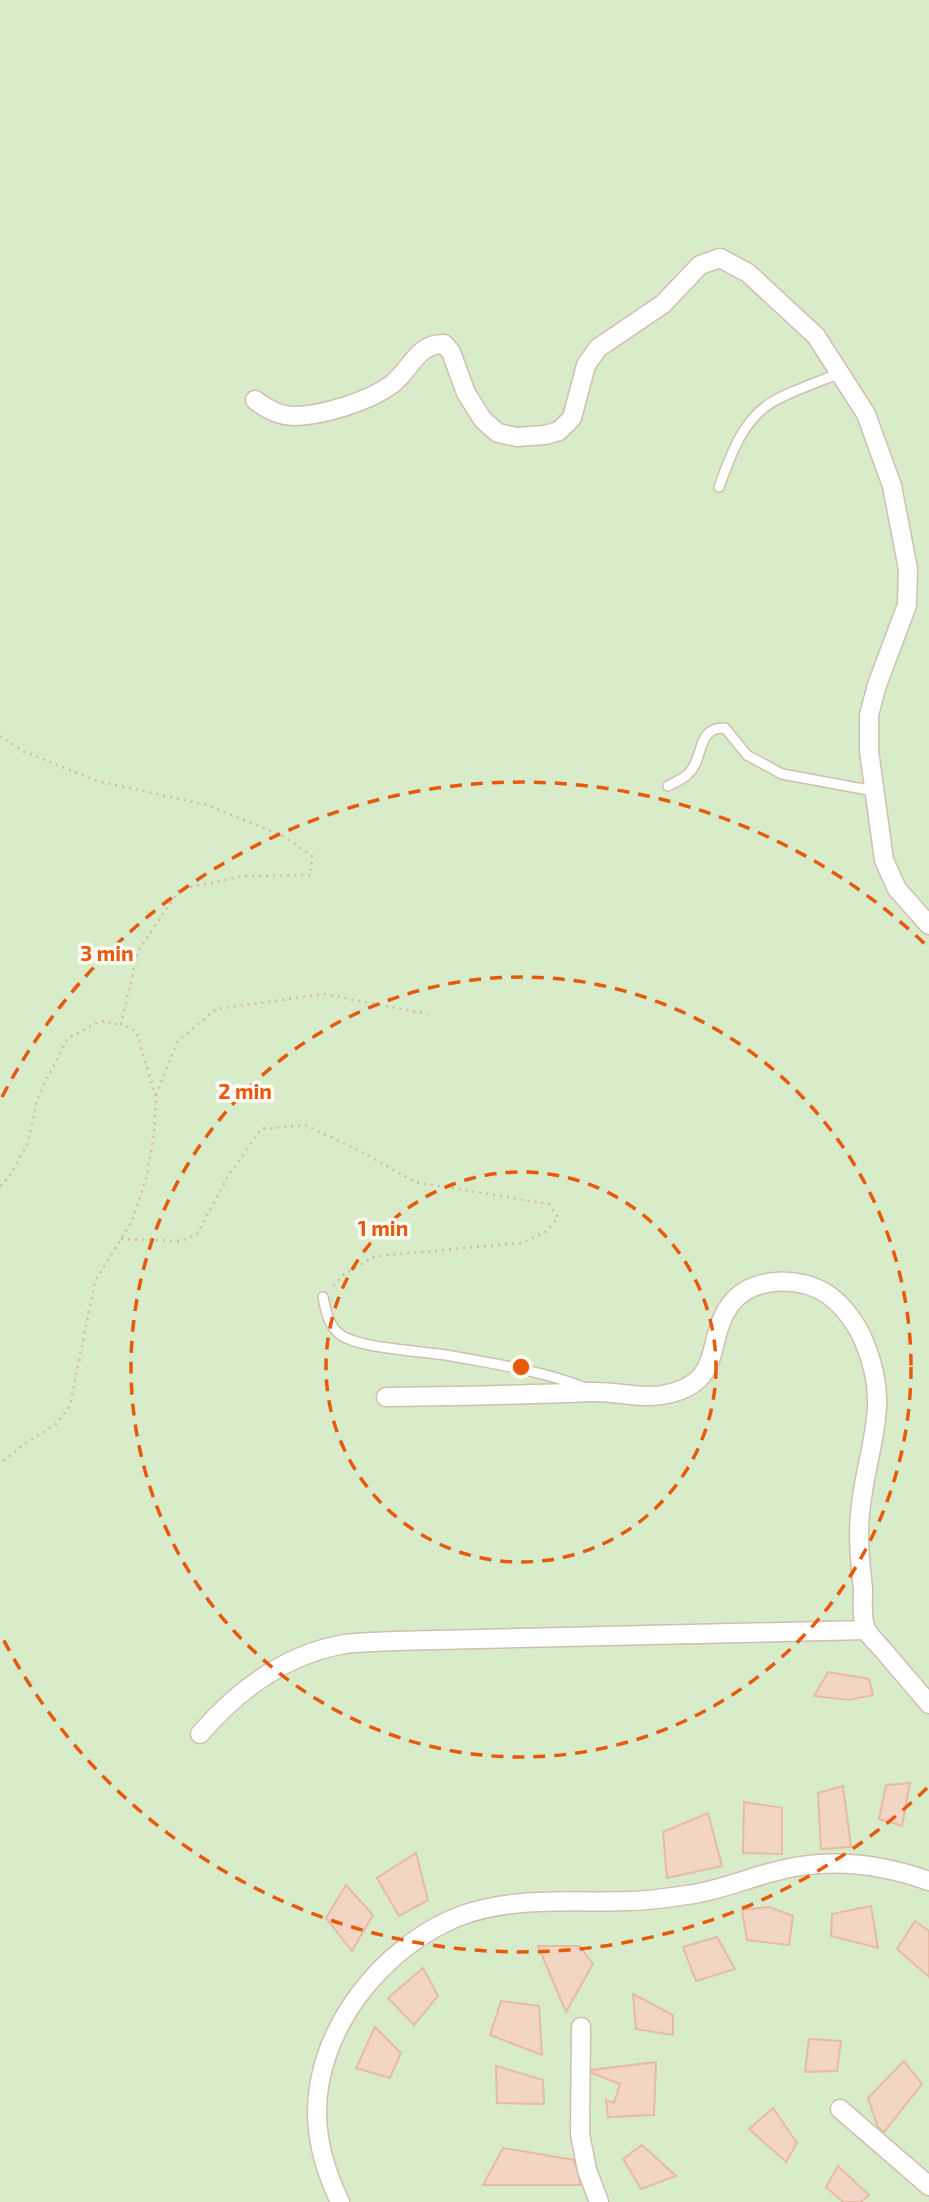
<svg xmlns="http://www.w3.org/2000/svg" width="929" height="2202" font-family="'Exo 2',sans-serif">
<rect width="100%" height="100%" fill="#fdf6ec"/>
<!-- green -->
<path fill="#d8ecc9" d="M 0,0 L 929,0 L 929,2202 L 0,2202 Z"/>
<!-- building -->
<path fill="#f3d5c3" stroke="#e6bba3" stroke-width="2" d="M 828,1672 L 869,1679 L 873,1695 L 849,1700 L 814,1696 Z
M 910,1783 L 902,1826 L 879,1819 L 886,1785 Z
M 843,1786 L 851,1847 L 821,1849 L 818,1793 Z
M 744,1802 L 782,1808 L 782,1854 L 743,1853 Z
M 708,1813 L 722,1866 L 667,1878 L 663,1832 Z
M 416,1853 L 428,1900 L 399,1916 L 377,1878 Z
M 346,1885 L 373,1915 L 352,1951 L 326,1918 Z
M 871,1906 L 878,1948 L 831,1936 L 832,1914 Z
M 769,1907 L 793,1916 L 789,1945 L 747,1940 L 742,1910 Z
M 915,1921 L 929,1931 L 929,1977 L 897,1949 Z
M 717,1937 L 735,1969 L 696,1981 L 683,1947 Z
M 538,1946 L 579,1946 L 593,1964 L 566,2012 Z
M 423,1968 L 438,1996 L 414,2025 L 388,1998 Z
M 633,1994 L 673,2015 L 673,2035 L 636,2029 Z
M 501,2001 L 539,2006 L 542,2055 L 490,2035 Z
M 375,2027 L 401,2053 L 390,2078 L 356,2068 Z
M 809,2039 L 841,2041 L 837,2071 L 805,2072 Z
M 904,2061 L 922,2084 L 884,2132 L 878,2127 L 868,2098 Z
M 656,2062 L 654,2115 L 608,2117 L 606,2100 L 614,2103 L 620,2084 L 592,2073 L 592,2070 Z
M 496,2066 L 543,2080 L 544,2104 L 497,2103 Z
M 773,2108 L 797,2143 L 786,2162 L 749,2129 Z
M 642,2145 L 676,2176 L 641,2189 L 623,2159 Z
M 503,2148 L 574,2160 L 581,2185 L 483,2185 Z
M 838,2166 L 869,2195 L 861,2202 L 843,2202 L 826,2187 Z"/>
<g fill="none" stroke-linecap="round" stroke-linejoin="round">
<!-- service casing -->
<g stroke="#d1beb0" stroke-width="12">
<path id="service" d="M 719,487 C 730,458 740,426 765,407 C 779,395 821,381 840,373
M 668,786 C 674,783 683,779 688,774 C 705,759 695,727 725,728 L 747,755 L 782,774 L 874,791
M 323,1297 C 326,1311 328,1326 341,1335 C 361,1349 425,1351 452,1356 C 495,1364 542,1371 583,1387"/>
</g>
<!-- minor casing -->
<g stroke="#d1beb0" stroke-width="21">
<path id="minor" d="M 255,400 C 267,409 279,416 294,416 C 322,416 369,401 391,385 C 411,370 417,343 444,344 L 451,352 L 466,393 L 483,420 L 498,433 L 517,437 L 545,435 L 559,431 L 572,418 L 586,365 L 598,348 L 663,304 L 700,265 L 720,258 L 748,273 L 816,336 L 866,414 L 892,486 L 908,569 L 907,605 L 877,685 L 869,715 L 869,751 L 884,860 L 897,889 L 929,925
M 386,1397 C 455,1396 524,1395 593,1392 C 616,1391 639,1399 662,1395 C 726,1384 704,1341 730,1305 C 751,1276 799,1276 827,1294 C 843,1305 858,1325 865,1344 C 891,1406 868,1444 861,1505 C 857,1533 860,1561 863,1589 C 863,1601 861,1621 867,1631 C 871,1638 879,1645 884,1651 C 899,1669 914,1686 929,1704
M 200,1734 C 238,1690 285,1654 345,1644 C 361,1642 377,1642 394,1641 L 866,1630
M 581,2027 L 580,2134 L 587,2170 L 599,2202
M 840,2109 L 929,2186
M 340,2202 C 327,2175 318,2146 317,2116 C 315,2030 383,1946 460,1916 C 514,1896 573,1903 628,1901 C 648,1901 667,1898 686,1895 C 715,1892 745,1879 773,1872 C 826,1857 878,1863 929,1881"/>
</g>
<!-- path -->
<path stroke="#d9b8a5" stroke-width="2.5" stroke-dasharray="2 5" stroke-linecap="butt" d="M 0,736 L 23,751 L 97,781 L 207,805 L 283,836 L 312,856 L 311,875 L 244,876 L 180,889 L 138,951 L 121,1024 L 136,1031 L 156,1097 L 154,1134 L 146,1179 L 132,1221 L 95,1281 L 70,1406 L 56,1424 L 23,1445 L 0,1464
M 156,1095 L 177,1042 L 216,1009 L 324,994 L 428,1014
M 0,1186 L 9,1177 L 28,1143 L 37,1099 L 67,1039 L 100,1021 L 119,1024
M 121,1239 L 181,1241 L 197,1234 L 227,1178 L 261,1129 L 305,1125 L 364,1153 L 415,1182 L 549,1204 L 558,1217 L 547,1231 L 521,1243 L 376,1256 L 344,1274 L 332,1287"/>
<!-- service -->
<use href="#service" stroke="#fff" stroke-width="9"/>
<!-- minor -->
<use href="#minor" stroke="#fff" stroke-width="18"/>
</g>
<!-- distance rings -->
<g fill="none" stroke="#e8590c" stroke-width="3.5" stroke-dasharray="12 9">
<circle cx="521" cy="1367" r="195"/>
<circle cx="521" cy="1367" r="390"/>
<path d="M927 1788A585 585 0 0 1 2 1637M2 1097A585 585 0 0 1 927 946"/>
</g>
<circle cx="521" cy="1367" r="10" fill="#e8590c" stroke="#fffaf3" stroke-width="3.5"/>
<g font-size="21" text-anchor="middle" font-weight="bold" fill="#e8590c" stroke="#fffaf3" stroke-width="7" stroke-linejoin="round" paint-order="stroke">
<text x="107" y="961">3 min</text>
<text x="245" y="1099">2 min</text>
<text x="383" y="1236">1 min</text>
</g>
</svg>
